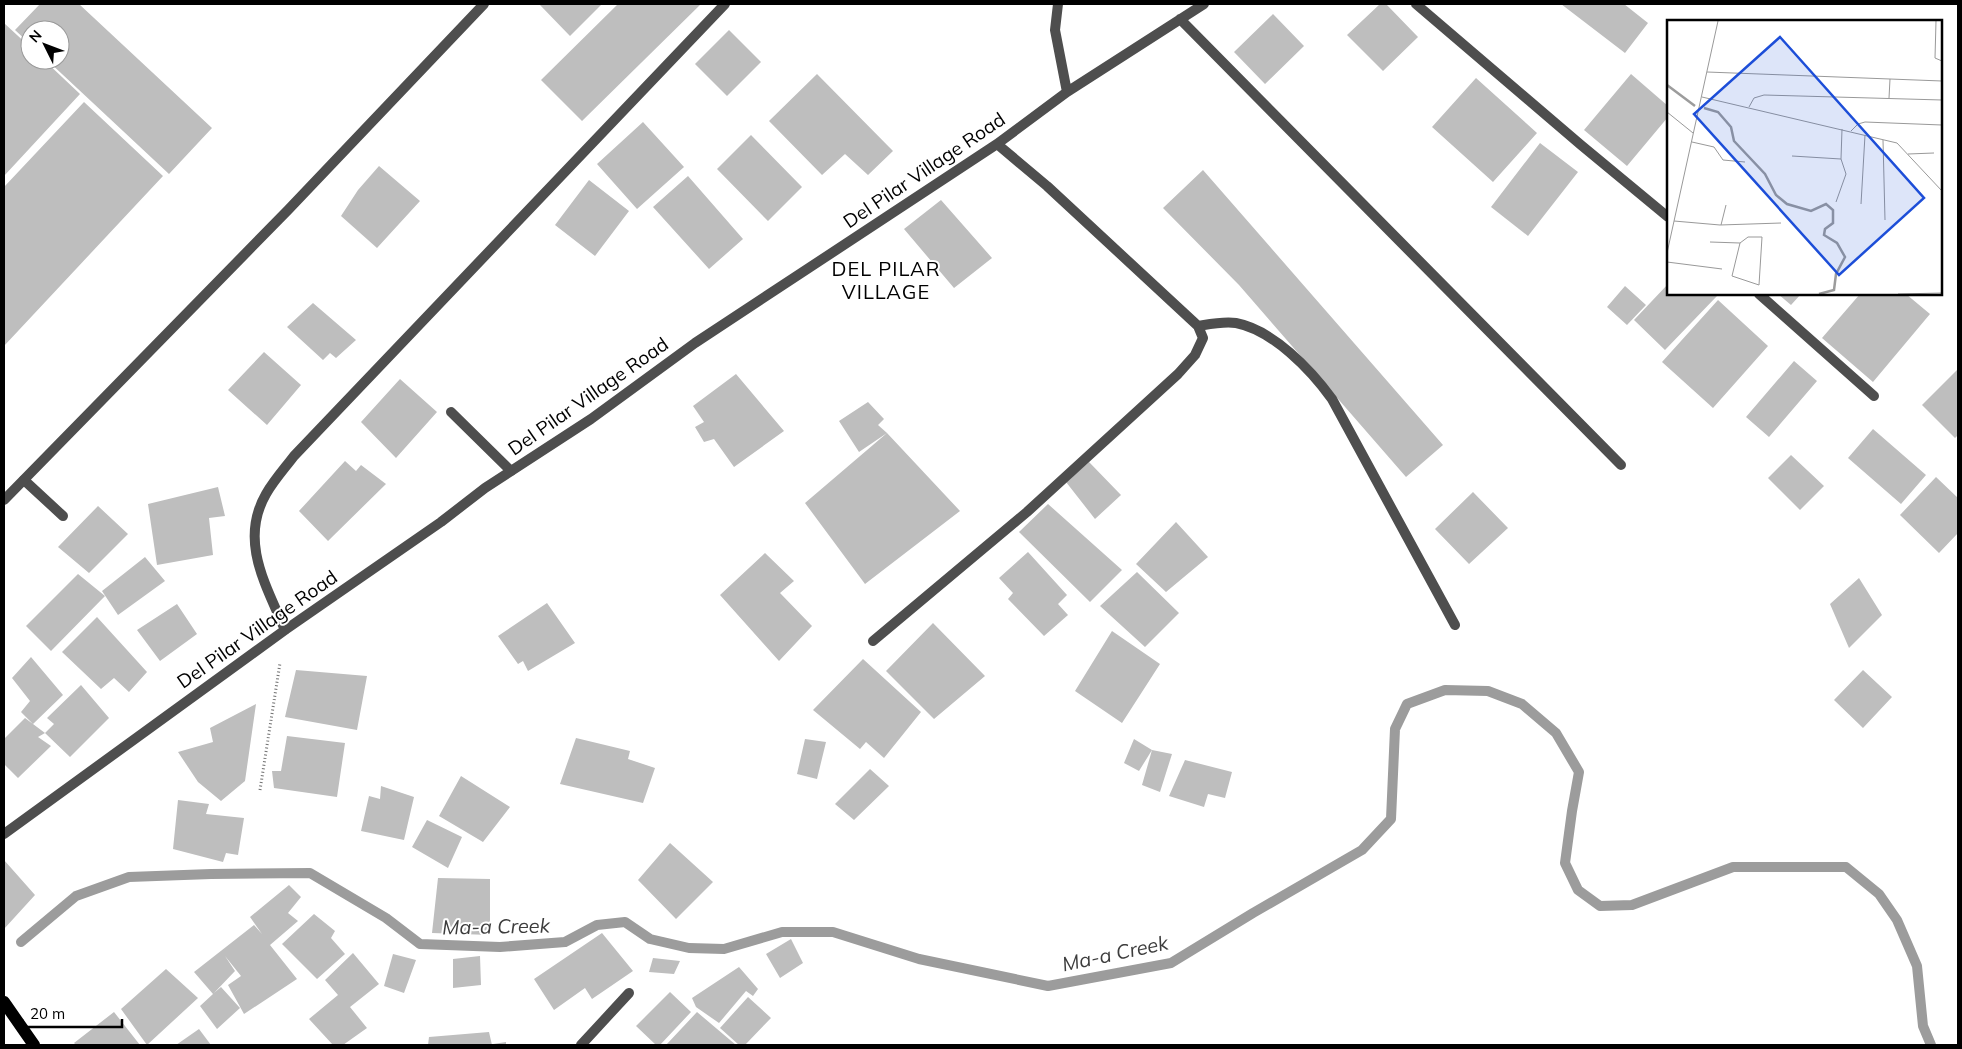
<svg xmlns="http://www.w3.org/2000/svg" width="1962" height="1049" font-family="Mulish,sans-serif">
<rect width="100%" height="100%" fill="#fff"/>
<g fill="none" stroke-linecap="round" stroke-linejoin="round">
<!-- stream -->
<path stroke="#9c9c9c" stroke-width="10" d="M 21,942 L 76,896 L 129,877 L 211,874 L 310,873 L 386,918 L 420,944 L 500,947 L 565,942 L 597,925 L 625,922 L 650,939 L 689,948 L 724,949 L 782,932 L 833,932 L 919,959 L 1048,986 L 1171,963 L 1253,913 L 1362,850 L 1391,819 L 1395,729 L 1407,704 L 1445,690 L 1488,691 L 1522,704 L 1556,733 L 1579,772 L 1572,811 L 1565,863 L 1578,890 L 1600,906 L 1632,905 L 1733,867 L 1846,867 L 1879,894 L 1897,920 L 1917,966 L 1923,1026 L 1931,1045"/>
</g>
<!-- building -->
<path fill="#bebebe" d="M 40,4 L 79,4 L 212,128 L 169,174 L 47,60 L 60,60 L 60,30 L 30,30 L 30,44 L 15,30 Z
M 539,4 L 602,4 L 570,36 Z
M 618,4 L 701,4 L 582,121 L 541,80 Z
M 1380,4 L 1386,4 L 1418,37 L 1383,71 L 1347,35 Z
M 1561,4 L 1624,4 L 1648,23 L 1625,53 Z
M 1273,14 L 1304,46 L 1265,84 L 1234,52 Z
M 4,23 L 30,47 L 30,60 L 44,60 L 80,94 L 4,176 Z
M 729,30 L 761,62 L 727,96 L 695,64 Z
M 817,74 L 893,151 L 868,175 L 845,154 L 822,175 L 769,121 Z
M 1631,74 L 1668,106 L 1668,117 L 1627,166 L 1584,130 Z
M 1476,78 L 1537,133 L 1493,182 L 1432,127 Z
M 84,102 L 163,176 L 4,346 L 4,187 Z
M 643,122 L 684,167 L 637,209 L 597,164 Z
M 751,135 L 802,187 L 768,221 L 717,169 Z
M 1540,143 L 1578,172 L 1528,236 L 1491,207 Z
M 379,166 L 420,201 L 377,248 L 341,216 L 358,190 Z
M 1203,170 L 1443,445 L 1406,477 L 1239,285 L 1163,208 Z
M 688,176 L 743,239 L 709,269 L 653,207 Z
M 589,180 L 629,211 L 595,256 L 555,225 Z
M 941,200 L 992,258 L 954,288 L 904,229 Z
M 1668,284 L 1668,294 L 1714,294 L 1717,296 L 1665,350 L 1634,320 Z
M 1625,286 L 1646,305 L 1627,325 L 1607,307 Z
M 1778,294 L 1801,294 L 1791,305 Z
M 1860,294 L 1906,294 L 1930,314 L 1873,382 L 1822,338 Z
M 1718,300 L 1768,346 L 1713,408 L 1662,362 Z
M 313,303 L 356,340 L 336,358 L 330,353 L 323,360 L 287,327 Z
M 264,352 L 301,385 L 267,425 L 228,390 Z
M 1794,361 L 1817,381 L 1769,437 L 1746,417 Z
M 1958,369 L 1958,435 L 1955,438 L 1922,405 Z
M 736,374 L 784,431 L 734,467 L 714,439 L 704,442 L 695,427 L 704,422 L 693,406 Z
M 400,379 L 437,412 L 396,458 L 361,422 Z
M 868,402 L 884,419 L 878,425 L 887,433 L 859,452 L 839,421 Z
M 1873,429 L 1926,475 L 1901,504 L 1848,458 Z
M 887,433 L 960,511 L 865,584 L 805,503 Z
M 1791,455 L 1824,486 L 1800,510 L 1768,478 Z
M 345,461 L 356,471 L 361,465 L 386,484 L 328,541 L 299,511 Z
M 1089,462 L 1121,495 L 1095,519 L 1066,482 Z
M 1936,477 L 1958,498 L 1958,533 L 1939,553 L 1900,515 Z
M 218,487 L 225,516 L 209,518 L 213,555 L 157,565 L 148,504 Z
M 1473,492 L 1508,528 L 1469,564 L 1435,529 Z
M 1048,504 L 1122,570 L 1090,602 L 1019,532 Z
M 98,506 L 128,534 L 89,573 L 58,547 Z
M 1176,522 L 1208,557 L 1166,592 L 1136,564 Z
M 1028,552 L 1067,595 L 1058,604 L 1068,615 L 1044,636 L 1008,599 L 1013,593 L 999,578 Z
M 765,553 L 794,581 L 780,593 L 812,626 L 779,661 L 720,595 Z
M 145,557 L 165,581 L 118,615 L 102,591 Z
M 1137,572 L 1179,613 L 1145,647 L 1100,606 Z
M 78,574 L 105,596 L 51,651 L 26,626 Z
M 1859,578 L 1882,615 L 1849,648 L 1830,604 Z
M 547,603 L 575,643 L 528,671 L 523,661 L 518,664 L 498,636 Z
M 177,604 L 197,634 L 160,661 L 137,630 Z
M 97,617 L 147,672 L 129,692 L 114,678 L 101,689 L 62,652 Z
M 933,623 L 985,676 L 934,719 L 886,671 Z
M 1112,631 L 1160,664 L 1122,723 L 1075,691 Z
M 31,657 L 63,695 L 33,724 L 21,712 L 30,701 L 12,678 Z
M 863,659 L 921,712 L 884,758 L 866,742 L 860,749 L 813,710 Z
M 296,670 L 367,676 L 357,730 L 285,717 Z
M 1863,670 L 1892,697 L 1863,728 L 1834,700 Z
M 81,685 L 109,718 L 70,757 L 45,733 L 54,724 L 47,718 Z
M 256,704 L 245,781 L 221,801 L 198,782 L 178,752 L 213,742 L 210,728 Z
M 25,718 L 45,733 L 38,737 L 51,746 L 18,778 L 4,764 L 4,739 Z
M 287,736 L 345,743 L 337,797 L 274,788 L 272,771 L 281,771 Z
M 576,738 L 630,751 L 628,759 L 655,768 L 643,803 L 560,784 Z
M 805,739 L 826,742 L 817,779 L 797,774 Z
M 1134,739 L 1152,750 L 1172,754 L 1160,792 L 1142,785 L 1152,750 L 1139,771 L 1124,763 Z
M 1185,760 L 1232,772 L 1225,798 L 1208,794 L 1204,807 L 1169,796 Z
M 870,769 L 889,786 L 854,820 L 835,804 Z
M 461,776 L 510,807 L 483,842 L 439,816 Z
M 381,786 L 414,797 L 404,840 L 361,831 L 369,796 L 380,799 Z
M 178,800 L 209,804 L 206,814 L 244,818 L 238,855 L 226,853 L 223,862 L 173,849 Z
M 427,820 L 462,837 L 448,868 L 412,847 Z
M 670,843 L 713,882 L 676,919 L 638,880 Z
M 4,860 L 35,895 L 4,929 Z
M 438,878 L 490,879 L 490,935 L 432,933 Z
M 289,885 L 301,897 L 288,913 L 298,921 L 270,945 L 297,979 L 244,1014 L 228,985 L 241,976 L 225,956 L 235,971 L 214,993 L 221,987 L 240,1008 L 217,1029 L 200,1006 L 213,994 L 194,972 L 254,925 L 262,934 L 250,917 Z
M 314,914 L 335,931 L 331,938 L 345,954 L 317,979 L 282,944 Z
M 602,933 L 633,971 L 592,999 L 585,988 L 554,1010 L 534,979 Z
M 791,939 L 803,963 L 780,978 L 766,954 Z
M 353,953 L 379,984 L 350,1007 L 367,1028 L 343,1045 L 333,1045 L 309,1019 L 338,995 L 325,980 Z
M 393,954 L 416,960 L 404,993 L 384,986 Z
M 480,956 L 481,985 L 453,988 L 453,959 Z
M 653,958 L 680,961 L 674,974 L 649,972 Z
M 739,967 L 758,989 L 753,996 L 746,991 L 719,1023 L 696,1007 L 692,998 Z
M 166,969 L 198,998 L 147,1045 L 121,1009 Z
M 670,992 L 691,1012 L 660,1045 L 656,1045 L 636,1026 Z
M 748,997 L 771,1018 L 745,1045 L 739,1045 L 720,1028 Z
M 114,1012 L 140,1045 L 76,1045 L 74,1043 Z
M 697,1012 L 736,1045 L 666,1045 Z
M 199,1029 L 211,1045 L 176,1045 Z
M 489,1032 L 492,1045 L 428,1045 L 429,1037 Z
M 506,1042 L 506,1045 L 493,1045 L 493,1044 Z"/>
<g fill="none" stroke-linecap="round" stroke-linejoin="round">
<!-- path -->
<path stroke="#707070" stroke-width="3" stroke-dasharray="1 2.5" stroke-linecap="butt" d="M 260,790 L 280,663"/>
<!-- lane -->
<path stroke="#4e4e4e" stroke-width="10" d="M 451,412 L 511,471
M 24,480 L 63,516"/>
<!-- street -->
<path stroke="#4e4e4e" stroke-width="10" d="M 1058,4 L 1055,30 L 1067,92
M 1416,4 L 1581,145 L 1668,217
M 1180,19 L 1621,465
M 1759,294 L 1874,396
M 1198,326 C 1210,324 1224,321 1236,323 C 1273,330 1311,370 1332,399 L 1455,625
M 4,500 L 288,210 L 484,4
M 285,630 C 266,585 239,541 266,494 C 274,480 285,468 294,456 L 725,4
M 873,641 L 1027,512 L 1178,374 L 1195,355 L 1203,338 L 1198,326 L 1047,186 L 997,144
M 4,834 L 285,630 L 441,522 L 485,488 L 591,419 L 695,343 L 997,144 L 1067,92 L 1204,4
M 581,1045 L 629,993"/>
<!-- primary -->
<path stroke="#000" stroke-width="12" d="M 4,1002 L 34,1045"/>
</g>
<g text-anchor="middle" dominant-baseline="central" stroke-width="4" stroke-linejoin="round" paint-order="stroke">
<!-- street labels -->
<g font-size="19" fill="#000" stroke="#fff">
<text transform="translate(924 170) rotate(-34)">Del Pilar Village Road</text>
<text transform="translate(588 396) rotate(-35)">Del Pilar Village Road</text>
<text transform="translate(257 629) rotate(-35)">Del Pilar Village Road</text>
</g>
<!-- neighbourhood labels -->
<g font-size="20" letter-spacing="1" fill="#000" stroke="#fff">
<text x="886" y="268">DEL PILAR<tspan x="886" dy="23">VILLAGE</tspan></text>
</g>
<!-- water labels -->
<g font-size="20" font-style="italic" fill="#3d3d3d" stroke="#fff">
<text transform="translate(496 926) rotate(-1)">Ma-a Creek</text>
<text transform="translate(1115 953) rotate(-12)">Ma-a Creek</text>
</g>
</g>
<!-- overview -->
<g transform="translate(1667 20)">
<rect width="275" height="275" fill="#fff"/>
<path fill="none" stroke="#9c9c9c" stroke-width="2.5" d="M 0,65 L 28,86M 37,88 L 51,92 L 64,107 L 67,121 L 98,154 L 109,175 L 120,184 L 144,191 L 159,184 L 166,190 L 166,203 L 158,209 L 157,215 L 170,223 L 178,237 L 169,254 L 167,270 L 152,274"/>
<path fill="none" stroke="#999" stroke-width="1" d="M 269,1 L 268,38 L 275,41M 40,52 L 275,61M 35,77 L 230,123 L 275,171M 222,78 L 223,59M 82,87 L 87,78 L 97,75 L 275,80M 0,92 L 26,113M 184,111 L 191,104 L 198,102 L 275,105M 216,120 L 218,200M 25,122 L 47,127 L 56,140 L 78,142M 241,134 L 267,133M 125,136 L 174,139M 169,182 L 179,154 L 174,139 L 175,109M 194,184 L 198,115M 7,201 L 53,205 L 114,203M 54,205 L 59,185M 43,222 L 73,223 L 81,217 L 95,217 L 92,265 L 65,256 L 73,223M 0,233 L 51,1M 0,242 L 55,249M 231,274 L 275,273"/>
<path fill="#1d4ed8" fill-opacity="0.15" stroke="#1d4ed8" stroke-width="2.5" d="M 113,17 L 257,178 L 172,255 L 27,94 Z"/>
<rect width="275" height="275" fill="none" stroke="#000" stroke-width="2.5"/>
</g>
<!-- border -->
<rect width="1962" height="1049" fill="none" stroke="#000000" stroke-width="10"/>
<!-- north arrow -->
<g transform="translate(45 45) rotate(312)"><circle r="24" fill="#ffffff" stroke="#999999"/>
<path d="M0-4L9 19L0 12L-9 19Z" fill="#000000"/>
<text y="-8" font-size="14" font-weight="bold" text-anchor="middle" fill="#000000">N</text>
</g>
<!-- scale -->
<path d="M22 1019v8h100v-8" fill="none" stroke="#000000" stroke-width="2.5"/>
<text x="30" y="1019" font-size="15" fill="#000000" stroke="#ffffff" stroke-width="4" paint-order="stroke">20 m</text>
</svg>
